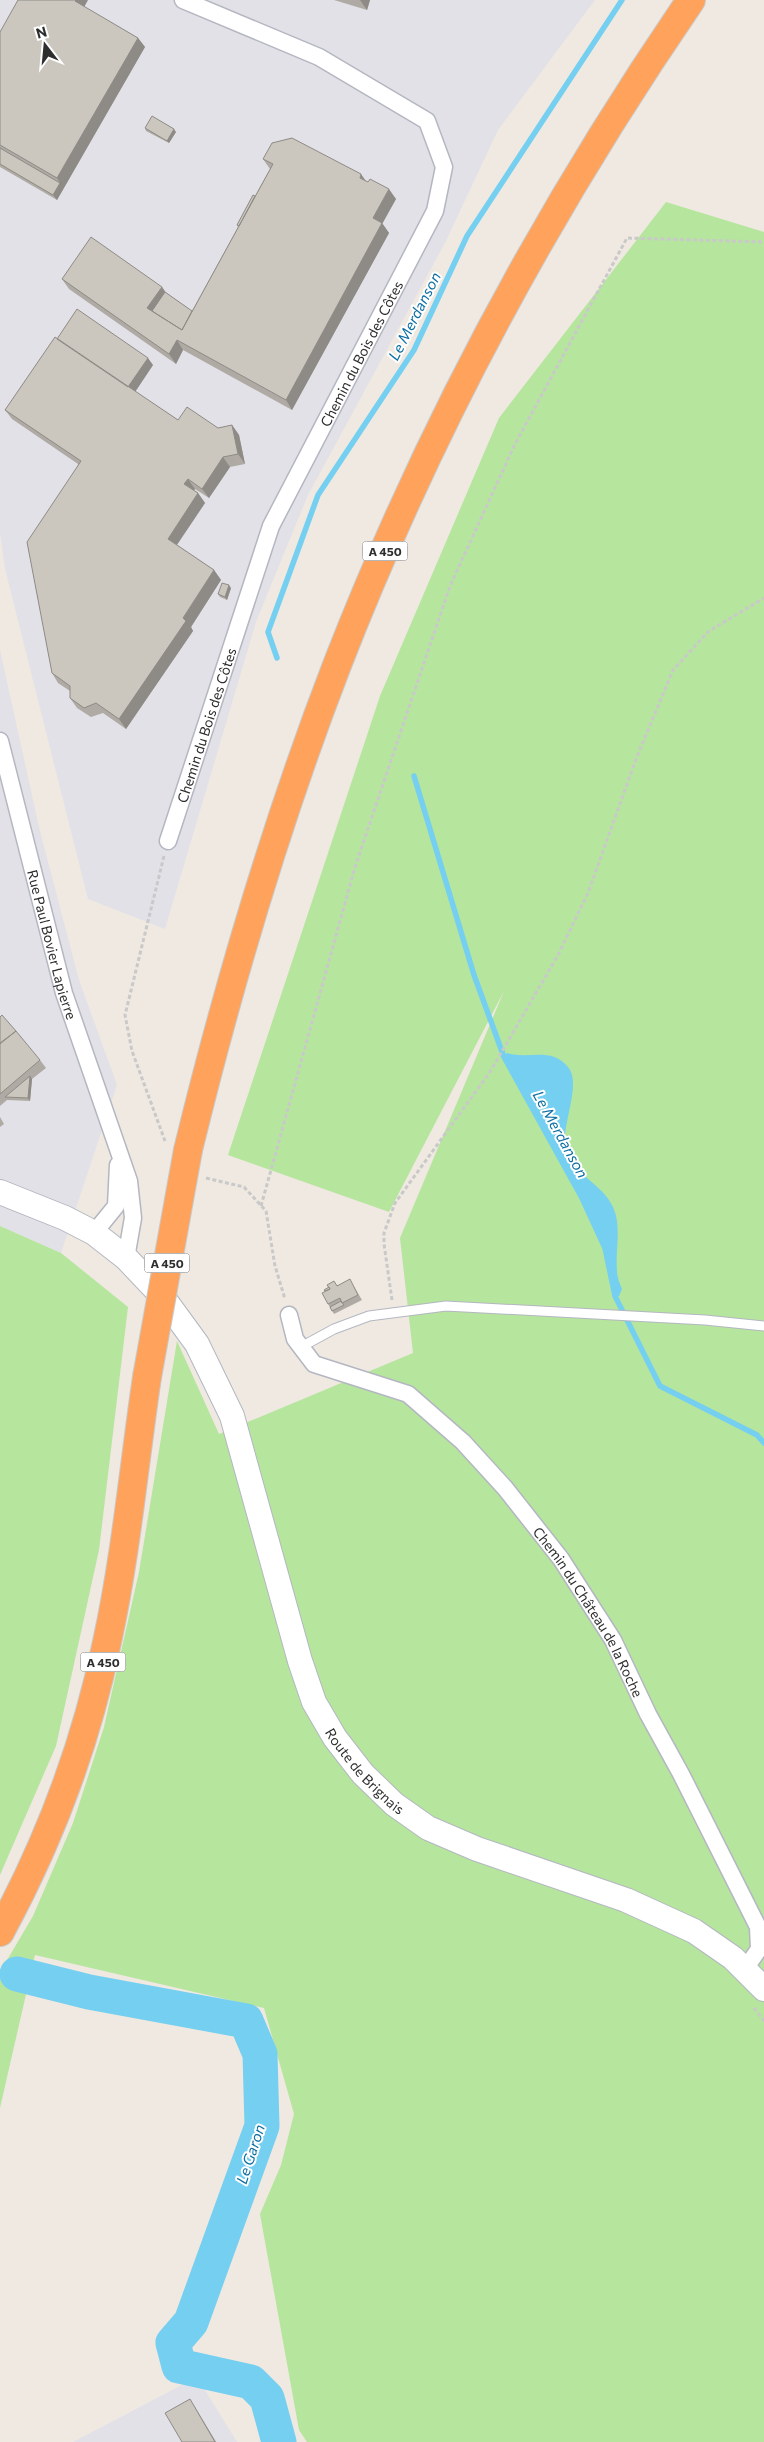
<svg xmlns="http://www.w3.org/2000/svg" width="764" height="2442" font-family="Commissioner,sans-serif">
<rect width="100%" height="100%" fill="#efe9e1"/>
<!-- industrial -->
<path fill="#e3e1e8" d="M 0,0 L 595,0 L 498,130 L 446,241 L 308,495 L 256,622 L 165,929 L 88,899 L 5,569 L 0,533 Z
M 0,650 L 39,827 L 79,980 L 117,1085 L 61,1253 L 0,1226 Z
M 197,2377 L 237,2442 L 73,2442 Z"/>
<!-- green -->
<path fill="#b6e59e" d="M 666,202 L 764,232 L 764,2442 L 307,2442 L 299,2430 L 260,2214 L 281,2165 L 294,2114 L 264,2008 L 35,1955 L 0,2108 L 0,1972 L 33,1916 L 73,1823 L 104,1727 L 139,1572 L 177,1341 L 219,1434 L 413,1353 L 400,1238 L 504,991 L 389,1212 L 228,1155 L 380,696 L 499,418 Z
M 0,1226 L 61,1253 L 128,1307 L 99,1550 L 56,1746 L 0,1875 Z"/>
<!-- water -->
<path fill="#75cff0" d="M 507,1053 C 528,1060 551,1046 568,1067 C 582,1083 562,1124 565,1145 C 569,1174 602,1182 613,1207 C 622,1227 615,1250 617,1271 C 617,1277 620,1284 622,1289 L 619,1296 L 615,1296 L 605,1248 L 582,1198 L 504,1057 Z"/>
<g fill="none" stroke-linecap="round" stroke-linejoin="round">
<!-- stream -->
<path stroke="#75cff0" stroke-width="5.5" d="M 277,658 L 268,632 L 318,495 L 414,350 L 467,236 L 622,0
M 414,776 L 474,975 L 504,1057 L 582,1198 L 605,1248 L 615,1296 L 660,1386 L 757,1435 L 764,1443"/>
<!-- river -->
<path stroke="#75cff0" stroke-width="35" d="M 17,1974 L 89,1992 L 246,2021 L 260,2054 L 262,2126 L 191,2322 L 173,2343 L 179,2366 L 251,2382 L 267,2398 L 279,2442"/>
<!-- lane casing -->
<g stroke="#b4b7c1" stroke-width="11">
<path id="lane" d="M 301,1347 L 334,1329 L 369,1316 L 446,1306 L 705,1320 L 764,1326"/>
</g>
<!-- street casing -->
<g stroke="#b4b7c1" stroke-width="19">
<g id="street">
<path id="s1" d="M 0,741 L 64,993 L 129,1181 L 133,1218 L 126,1258"/>
<path id="s2" d="M 168,841 L 271,526 L 435,211 L 444,167 L 427,121 L 319,57 L 183,0"/>
<path d="M 94,1233 L 116,1206 L 118,1165"/>
<path id="s3" d="M 289,1315 L 295,1339 L 314,1364 L 408,1394 L 463,1442 L 505,1488 L 561,1559 L 613,1640 L 648,1714 L 681,1774 L 758,1927 L 759,1949 L 745,1969"/>
</g>
</g>
<!-- secondary casing -->
<g stroke="#b4b7c1" stroke-width="26">
<g id="secondary">
<path id="s4" d="M 0,1192 L 65,1218 L 94,1233 L 126,1258 L 162,1296 L 197,1344 L 232,1416 L 300,1661 L 314,1702 L 335,1738 L 363,1774 L 394,1804 L 428,1828 L 477,1849 L 626,1900 L 694,1931 L 733,1958 L 764,1989"/>
</g>
</g>
<!-- highway casing -->
<g stroke="#c9c9c9" stroke-width="30">
<path id="highway" d="M 188,1150 C 228,986 276,823 337,665 C 428,431 549,207 691,0
M 0,1932 C 50,1840 86,1744 107,1642 C 126,1555 134,1465 147,1377"/>
</g>
<!-- path -->
<path stroke="#c9c9c9" stroke-width="3" stroke-dasharray="4 2.5" stroke-linecap="butt" d="M 164,856 L 125,1015 L 132,1051 L 165,1141
M 206,1178 L 244,1187 L 266,1211 L 275,1266 L 285,1299
M 261,1206 L 355,867 L 450,586 L 515,444 L 627,238 L 764,242
M 392,1300 L 384,1244 L 384,1233 L 395,1203 L 490,1072 L 558,955 L 588,893 L 636,759 L 673,670 L 709,631 L 764,598
M 754,2008 L 764,2021"/>
<!-- lane -->
<use href="#lane" stroke="#fff" stroke-width="9"/>
<!-- street -->
<use href="#street" stroke="#fff" stroke-width="16"/>
<!-- secondary -->
<use href="#secondary" stroke="#fff" stroke-width="24"/>
<!-- highway -->
<use href="#highway" stroke="#ffa35c" stroke-width="28"/>
<!-- highway-bridge casing -->
<g stroke="#c9c9c9" stroke-width="30" stroke-linecap="butt">
<path id="highway-bridge" d="M 147,1377 L 188,1150"/>
</g>
<!-- highway-bridge -->
<use href="#highway-bridge" stroke="#ffa35c" stroke-width="28"/>
</g>
<!-- wall -->
<path fill="#afaba4" d="M 334,0 L 370,0 L 367,10 Z
M 84,7 L 138,38 L 145,47 L 57,200 L 0,167 L 0,32 Z
M 145,128 L 176,132 L 169,143 L 146,131 Z
M 263,159 L 367,182 L 396,199 L 382,223 L 389,233 L 292,410 L 183,350 L 176,364 L 69,289 L 62,279 L 162,287 L 165,292 L 192,311 L 238,227 L 237,225 L 255,196 L 270,169 Z
M 57,339 L 153,365 L 135,392 L 178,420 L 218,428 L 232,425 L 239,435 L 245,464 L 230,467 L 209,498 L 195,489 L 194,490 L 198,493 L 205,503 L 177,545 L 214,570 L 221,580 L 191,627 L 193,631 L 126,729 L 103,713 L 91,717 L 77,708 L 70,698 L 70,691 L 58,683 L 52,673 L 78,464 L 12,419 L 5,410 Z
M 231,588 L 227,600 L 220,597 L 218,594 Z
M 0,1017 L 40,1060 L 46,1068 L 32,1079 L 30,1101 L 7,1100 L 0,1106 Z
M 0,1117 L 4,1124 L 0,1127 Z
M 337,1285 L 353,1285 L 362,1300 L 334,1314 L 328,1304 Z"/>
<!-- shaded-wall -->
<path fill="#8e8b86" d="M 76,0 L 88,0 L 82,11 L 75,1 Z
M 360,0 L 370,0 L 367,10 Z
M 138,38 L 145,47 L 57,200 L 53,195 L 60,183 L 57,178 Z
M 174,129 L 176,132 L 169,143 L 167,141 Z
M 361,174 L 368,184 L 360,178 Z
M 389,189 L 396,199 L 380,228 L 373,218 Z
M 382,223 L 389,233 L 292,410 L 286,400 Z
M 162,287 L 169,297 L 155,316 L 147,308 Z
M 177,340 L 183,350 L 176,364 L 169,354 Z
M 148,358 L 153,365 L 133,395 L 128,387 Z
M 232,425 L 239,435 L 245,464 L 238,454 Z
M 223,457 L 230,467 L 209,498 L 202,489 Z
M 188,479 L 195,489 L 191,494 L 184,484 Z
M 198,493 L 205,503 L 174,549 L 168,539 Z
M 214,570 L 221,580 L 191,627 L 193,631 L 126,729 L 119,719 Z
M 229,585 L 231,588 L 227,600 L 225,597 Z
M 30,1076 L 32,1079 L 30,1101 L 28,1098 Z
M 190,2399 L 195,2407 L 216,2442 L 215,2442 Z"/>
<!-- building -->
<path fill="#cbc7bf" stroke="#8e8b86" d="M 18,0 L 76,0 L 75,1 L 138,38 L 57,178 L 0,145 L 0,32 Z
M 152,116 L 174,129 L 167,141 L 145,128 Z
M 292,138 L 361,174 L 360,178 L 368,182 L 370,179 L 389,189 L 373,218 L 382,223 L 286,400 L 177,340 L 169,354 L 62,279 L 91,237 L 162,287 L 147,308 L 182,330 L 273,164 L 263,159 L 272,143 Z
M 0,148 L 60,183 L 53,195 L 0,164 Z
M 253,195 L 255,196 L 239,226 L 237,225 Z
M 165,292 L 192,311 L 182,330 L 152,311 Z
M 77,309 L 148,358 L 128,387 L 57,339 Z
M 55,337 L 178,420 L 187,407 L 218,428 L 232,425 L 238,454 L 223,457 L 202,489 L 188,479 L 184,484 L 198,493 L 168,539 L 214,570 L 183,618 L 186,621 L 119,719 L 96,703 L 84,708 L 70,698 L 70,686 L 52,673 L 27,542 L 81,461 L 5,410 Z
M 222,583 L 229,585 L 225,597 L 218,594 Z
M 2,1015 L 16,1031 L 0,1044 L 0,1017 Z
M 16,1031 L 40,1060 L 0,1094 L 0,1043 Z
M 30,1076 L 28,1098 L 5,1097 Z
M 350,1279 L 358,1295 L 342,1303 L 340,1298 L 328,1304 L 322,1293 L 330,1289 L 327,1285 L 334,1281 L 337,1286 Z
M 329,1287 L 330,1289 L 325,1291 L 324,1290 Z
M 341,1301 L 344,1305 L 332,1311 L 330,1307 Z
M 190,2399 L 215,2442 L 182,2442 L 165,2413 Z"/>
<g text-anchor="middle" dominant-baseline="central" stroke-width="4" stroke-linejoin="round" paint-order="stroke">
<!-- shield labels -->
<g fill="#fff" stroke="#6d6d6d" stroke-width="1">
<rect x="362.5" y="541.5" width="45" height="19" rx="4"/>
<rect x="144.5" y="1253.5" width="45" height="19" rx="4"/>
<rect x="80.5" y="1652.5" width="45" height="19" rx="4"/>
</g>
<g font-size="12" font-weight="bold" fill="#2e2e2e">
<text x="385" y="551">A 450</text>
<text x="167" y="1263">A 450</text>
<text x="103" y="1662">A 450</text>
</g>
<!-- street labels -->
<g font-size="14" fill="#2e2e2e" stroke="#fff">
<text stroke="none"><textPath href="#s2" startOffset="526">Chemin du Bois des Côtes</textPath></text>
<text stroke="none"><textPath href="#s2" startOffset="122">Chemin du Bois des Côtes</textPath></text>
<text stroke="none"><textPath href="#s1" startOffset="210">Rue Paul Bovier Lapierre</textPath></text>
<text stroke="none"><textPath href="#s3" startOffset="440">Chemin du Château de la Roche</textPath></text>
<text stroke="none"><textPath href="#s4" startOffset="719">Route de Brignais</textPath></text>
</g>
<!-- water labels -->
<g font-size="15" font-style="italic" fill="#0d6fa3" stroke="#fff">
<text transform="translate(414 316) rotate(-63)">Le Merdanson</text>
<text transform="translate(561 1134) rotate(61)">Le Merdanson</text>
<text transform="translate(250 2154) rotate(-72)">Le Garon</text>
</g>
</g>
<!-- north arrow -->
<g transform="translate(45 45) rotate(344)" stroke="#ffffff" stroke-width="4" paint-order="stroke">
<path d="M0-4L9 19L0 12L-9 19Z" fill="#2e2e2e"/>
<text y="-8" font-size="14" font-weight="bold" text-anchor="middle" fill="#2e2e2e">N</text>
</g>
</svg>
